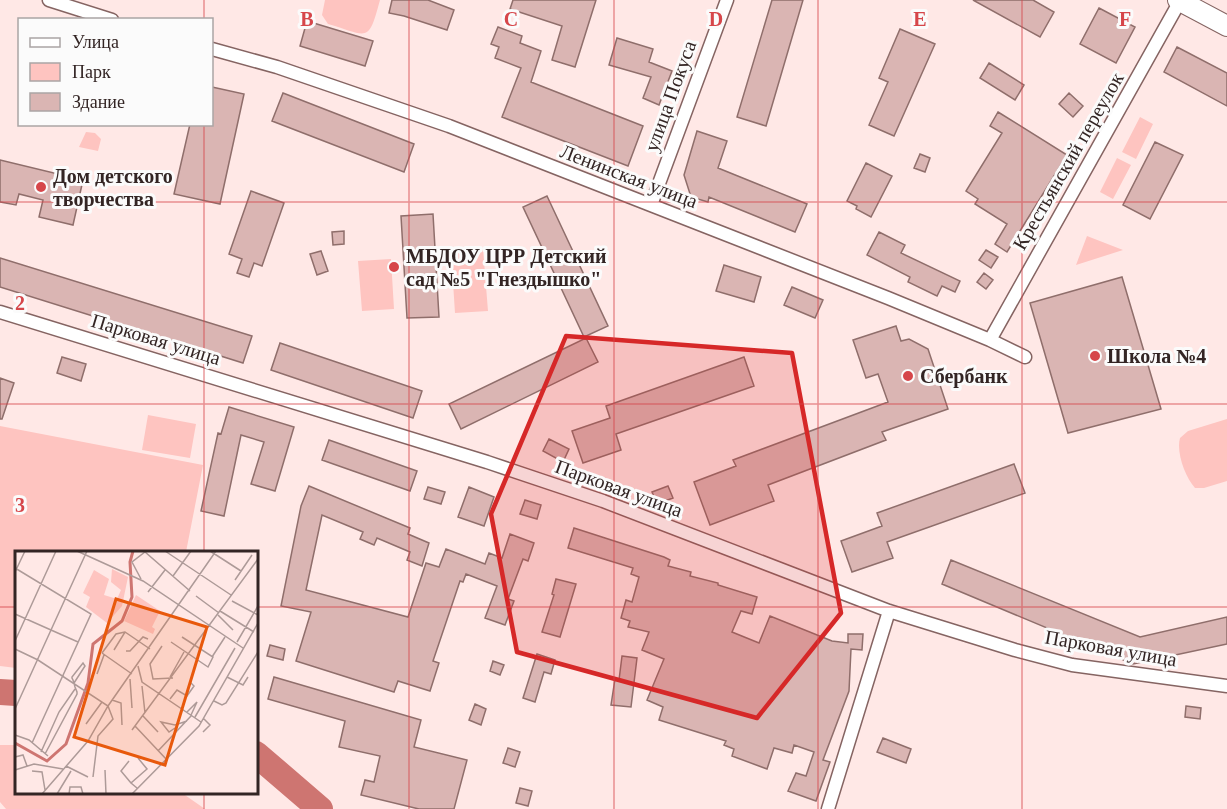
<svg xmlns="http://www.w3.org/2000/svg" width="1227" height="809" font-family="'Times New Roman',serif">
<rect width="100%" height="100%" fill="#ffe8e6"/>
<!-- green -->
<path fill="#fec4c0" d="M 325,0 L 380,0 C 368,44 369,36 328,24 L 322,15 Z
M 1140,117 L 1153,124 L 1136,159 L 1122,152 Z
M 86,132 L 95,133 L 101,139 L 98,151 L 79,147 Z
M 1117,158 L 1131,165 L 1113,199 L 1100,192 Z
M 1087,236 L 1123,250 L 1076,265 Z
M 483,249 L 488,311 L 455,313 L 451,251 Z
M 391,259 L 394,309 L 362,311 L 358,261 Z
M 148,415 L 196,424 L 190,458 L 142,450 Z
M 1227,419 L 1227,481 L 1204,488 L 1195,488 C 1185,477 1176,452 1180,438 L 1188,431 Z
M 0,426 L 203,465 L 186,552 L 16,552 L 16,668 L 0,666 Z
M 0,745 L 16,745 L 16,792 L 182,793 L 205,809 L 6,809 L 0,802 Z"/>
<g fill="none" stroke-linecap="round" stroke-linejoin="round">
<!-- river -->
<path stroke="#ce7571" stroke-width="26" d="M 0,692 L 16,693
M 256,754 L 320,809"/>
</g>
<!-- building -->
<path fill="#dab5b3" stroke="#8f6e6b" stroke-width="1.5" d="M 392,0 L 428,0 L 454,10 L 447,30 L 404,16 L 389,13 Z
M 513,0 L 596,0 L 575,67 L 552,60 L 562,26 L 510,9 Z
M 772,0 L 803,0 L 766,126 L 737,117 Z
M 973,0 L 1033,0 L 1054,12 L 1040,37 Z
M 1099,8 L 1135,27 L 1116,63 L 1080,44 Z
M 307,21 L 373,41 L 365,66 L 300,46 Z
M 498,27 L 522,36 L 520,43 L 541,51 L 531,82 L 643,126 L 628,166 L 502,117 L 521,68 L 495,58 L 499,47 L 491,44 Z
M 900,29 L 935,44 L 894,136 L 869,125 L 888,82 L 879,78 Z
M 617,38 L 653,49 L 649,62 L 672,71 L 659,105 L 643,98 L 651,77 L 609,65 Z
M 1177,47 L 1227,73 L 1227,106 L 1164,72 Z
M 989,63 L 1024,85 L 1015,100 L 980,78 Z
M 212,87 L 244,94 L 220,204 L 174,194 L 190,124 L 212,124 Z
M 283,93 L 414,144 L 404,172 L 272,121 Z
M 1069,93 L 1083,106 L 1073,117 L 1059,104 Z
M 998,112 L 1067,155 L 1007,252 L 995,244 L 1007,224 L 975,204 L 978,199 L 966,191 L 1002,133 L 990,126 Z
M 697,131 L 727,141 L 718,168 L 807,204 L 795,232 L 709,197 L 708,202 L 691,197 L 684,175 Z
M 1155,142 L 1183,155 L 1150,219 L 1123,205 Z
M 920,154 L 930,158 L 925,172 L 914,168 Z
M 0,160 L 83,180 L 73,225 L 39,217 L 43,200 L 19,194 L 16,205 L 0,202 Z
M 866,163 L 892,176 L 871,217 L 856,209 L 857,206 L 847,201 Z
M 251,191 L 284,203 L 262,266 L 254,263 L 249,277 L 237,273 L 242,259 L 229,254 Z
M 547,196 L 608,326 L 584,337 L 523,207 Z
M 433,214 L 439,317 L 407,318 L 401,216 Z
M 344,231 L 344,244 L 333,245 L 332,232 Z
M 879,232 L 905,245 L 901,253 L 960,281 L 955,292 L 942,286 L 937,296 L 908,282 L 910,277 L 867,255 Z
M 986,250 L 998,257 L 991,268 L 979,260 Z
M 321,251 L 328,271 L 317,275 L 310,254 Z
M 0,258 L 252,336 L 243,363 L 0,287 Z
M 724,265 L 761,277 L 754,302 L 716,291 Z
M 984,273 L 993,280 L 986,289 L 977,282 Z
M 1122,277 L 1161,409 L 1068,433 L 1030,303 Z
M 792,287 L 823,300 L 815,318 L 784,305 Z
M 896,326 L 901,341 L 909,339 L 928,349 L 948,409 L 882,432 L 886,440 L 768,485 L 774,501 L 710,525 L 694,482 L 736,466 L 733,460 L 888,402 L 878,374 L 866,378 L 853,340 Z
M 586,338 L 598,362 L 461,429 L 449,404 Z
M 280,343 L 422,391 L 413,418 L 271,370 Z
M 62,357 L 86,364 L 81,381 L 57,373 Z
M 744,357 L 754,386 L 616,434 L 621,450 L 583,463 L 572,431 L 610,418 L 606,406 Z
M 0,378 L 14,383 L 2,419 L 0,419 Z
M 229,407 L 294,427 L 275,491 L 251,484 L 264,442 L 241,435 L 224,516 L 201,511 L 218,433 L 221,434 Z
M 549,439 L 569,449 L 563,462 L 543,451 Z
M 329,440 L 417,471 L 410,491 L 322,460 Z
M 1014,464 L 1025,493 L 887,542 L 893,558 L 852,572 L 841,541 L 882,526 L 877,513 Z
M 309,486 L 410,528 L 408,534 L 429,543 L 422,566 L 407,560 L 410,552 L 377,538 L 374,545 L 360,539 L 363,532 L 322,515 L 306,590 L 408,617 L 426,563 L 439,567 L 446,549 L 485,564 L 489,553 L 502,558 L 510,534 L 534,543 L 528,561 L 523,559 L 508,599 L 514,601 L 505,625 L 485,618 L 497,586 L 466,574 L 463,582 L 460,581 L 433,661 L 439,663 L 430,691 L 398,681 L 394,692 L 296,661 L 311,612 L 281,606 L 301,506 Z
M 668,486 L 673,498 L 657,504 L 652,492 Z
M 428,487 L 445,492 L 441,504 L 424,499 Z
M 469,487 L 494,497 L 484,526 L 458,517 Z
M 525,500 L 541,505 L 537,519 L 520,514 Z
M 574,528 L 664,557 L 670,560 L 668,566 L 691,572 L 690,576 L 718,583 L 718,585 L 757,597 L 752,614 L 741,611 L 732,632 L 759,643 L 770,616 L 832,641 L 848,643 L 848,634 L 863,634 L 862,650 L 851,649 L 849,691 L 823,760 L 830,762 L 816,801 L 788,791 L 796,773 L 806,776 L 814,752 L 794,745 L 792,753 L 774,748 L 767,769 L 732,756 L 734,749 L 724,745 L 726,741 L 659,720 L 663,707 L 647,700 L 664,659 L 642,650 L 649,632 L 628,627 L 630,621 L 621,618 L 626,600 L 632,602 L 639,577 L 631,574 L 633,568 L 568,548 Z
M 951,560 L 1140,637 L 1227,617 L 1227,644 L 1133,664 L 942,584 Z
M 556,579 L 576,584 L 560,637 L 542,632 L 554,595 L 552,594 Z
M 270,645 L 285,649 L 283,660 L 267,656 Z
M 537,654 L 555,660 L 551,674 L 544,672 L 535,702 L 523,698 Z
M 622,656 L 637,658 L 631,707 L 611,705 L 615,679 L 619,680 Z
M 493,661 L 504,665 L 500,675 L 490,671 Z
M 274,677 L 421,720 L 414,747 L 467,760 L 454,809 L 419,809 L 361,795 L 365,780 L 374,782 L 380,756 L 339,747 L 345,721 L 268,699 Z
M 475,704 L 486,709 L 481,725 L 469,720 Z
M 1186,706 L 1201,708 L 1200,719 L 1185,717 Z
M 883,738 L 911,749 L 906,763 L 877,752 Z
M 508,748 L 520,752 L 515,767 L 503,763 Z
M 520,788 L 532,791 L 528,806 L 516,803 Z"/>
<g fill="none" stroke-linecap="round" stroke-linejoin="round">
<!-- minor casing -->
<g stroke="#856462" stroke-width="15">
<path id="minor" d="M 49,0 L 112,20
M 212,49 L 277,67 L 449,126 L 888,298 L 990,340 L 1025,357
M 651,205 L 727,0
M 0,312 L 487,462 L 603,501 L 889,611 L 1015,650 L 1072,665 L 1227,686
M 990,340 L 1180,1
M 828,809 L 889,611"/>
</g>
<!-- primary casing -->
<g stroke="#856462" stroke-width="22">
<path id="primary" d="M 1178,0 L 1227,26"/>
</g>
<!-- minor -->
<use href="#minor" stroke="#fff" stroke-width="12"/>
<!-- primary -->
<use href="#primary" stroke="#fff" stroke-width="20"/>
</g>
<!-- marked area -->
<path fill="#d62828" fill-opacity="0.2" stroke="#d62828" stroke-width="4.5" stroke-linejoin="round" d="M 566,336 L 792,353 L 841,613 L 757,718 L 517,652 L 491,514 Z"/>
<!-- grid -->
<path fill="none" stroke="#d6464a" stroke-width="1.5" stroke-opacity="0.55" d="M 204,0 L 204,20M 409,0 L 409,809M 614,0 L 614,809M 818,0 L 818,809M 1022,0 L 1022,809M 204,124 L 204,552M 0,202 L 1227,202M 0,404 L 1227,404M 0,607 L 16,607M 256,607 L 1227,607M 204,792 L 204,809"/>
<!-- markers -->
<g fill="#d6464a" stroke="#fbfbfb" stroke-width="2">
<circle cx="41" cy="187" r="6"/>
<circle cx="394" cy="267" r="6"/>
<circle cx="1095" cy="356" r="6"/>
<circle cx="908" cy="376" r="6"/>
</g>
<g text-anchor="middle" dominant-baseline="central" stroke-width="6" stroke-linejoin="round" paint-order="stroke">
<!-- street labels -->
<g font-size="20" fill="#332524" stroke="#fbfbfb">
<text transform="translate(670 96) rotate(-70)">улица Покуса</text>
<text transform="translate(1068 161) rotate(-60)">Крестьянский переулок</text>
<text transform="translate(629 176) rotate(21)">Ленинская улица</text>
<text transform="translate(156 339) rotate(17)">Парковая улица</text>
<text transform="translate(619 488) rotate(20)">Парковая улица</text>
<text transform="translate(1111 648) rotate(10)">Парковая улица</text>
</g>
<!-- poi labels -->
<g font-size="20" font-weight="bold" fill="#332524" stroke="#fbfbfb" text-anchor="start">
<text x="53" y="176">Дом детского<tspan x="53" dy="23">творчества</tspan></text>
<text x="406" y="256">МБДОУ ЦРР Детский<tspan x="406" dy="23">сад №5 "Гнездышко"</tspan></text>
<text x="1107" y="356">Школа №4</text>
<text x="920" y="376">Сбербанк</text>
</g>
</g>
<!-- overview -->
<g transform="translate(15 551)">
<rect width="243" height="243" fill="#ffe8e6"/>
<path d="M 97,18 L 113,26 L 107,55 L 92,72 L 71,56 L 75,46 L 68,42 L 79,19 L 94,28 L 89,44 L 102,48 L 106,39 L 96,31 ZM 121,44 L 145,60 L 137,76 L 140,78 L 138,83 L 109,70 Z" fill="#fec4c0"/>
<path fill="none" stroke="#ce7571" stroke-width="3" d="M 0,192 L 32,210 L 51,193 L 73,132 L 78,93 L 107,70 L 117,46 L 115,11 L 118,0"/>
<path fill="none" stroke="#ad9a98" stroke-width="1.5" d="M 62,0 L 128,30 L 228,97M 150,0 L 216,44M 195,0 L 226,20M 0,17 L 76,63 L 17,192M 0,21 L 10,0M 158,25 L 176,0M 126,28 L 117,11 L 130,1 L 175,40M 220,29 L 237,4M 133,41 L 150,19M 181,45 L 204,62M 217,50 L 243,64M 205,60 L 239,81M 0,63 L 63,91M 203,64 L 218,79M 0,90 L 41,0M 156,91 L 193,116 L 198,106 L 167,86M 222,91 L 243,55M 147,95 L 135,113 L 138,128 L 158,127M 0,98 L 23,109 L 93,155 L 98,168 L 83,185 L 78,226M 99,99 L 110,81 L 135,98M 111,100 L 115,100 L 128,86 L 133,88M 87,102 L 117,123M 87,102 L 101,83 L 110,81M 197,106 L 210,86M 123,115 L 127,131 L 186,171M 82,123 L 89,104M 155,126 L 169,101M 212,126 L 228,134 L 233,126M 115,128 L 117,157M 127,135 L 130,162M 155,148 L 162,139 L 172,145 L 179,135 L 175,131M 97,149 L 106,152 L 107,174M 199,150 L 207,154 L 211,152 L 243,101M 0,158 L 72,0M 172,161 L 182,151 L 176,164M 128,165 L 143,181M 180,166 L 220,97M 188,167 L 195,174 L 188,181M 71,173 L 87,151M 120,175 L 152,209M 160,177 L 154,181 L 146,171 L 160,174 L 172,170M 117,179 L 243,8M 0,184 L 14,189 L 33,205M 143,200 L 176,165M 26,201 L 44,161 L 60,138M 30,203 L 62,143 L 62,141 L 60,136 L 59,132 L 58,129 L 57,127 L 57,126 L 68,112 L 70,115 L 59,132M 0,206 L 8,204 L 12,215M 114,210 L 106,220 L 116,232M 51,215 L 73,226M 0,219 L 19,213 L 48,218M 90,219 L 91,243M 17,220 L 27,221 L 30,239M 122,237 L 116,232 L 132,218 L 123,207M 27,243 L 73,190 L 93,155 L 201,0M 42,243 L 56,220M 54,243 L 55,236 L 66,236 L 68,243M 117,243 L 184,175 L 243,72"/>
<path fill="#e8590c" fill-opacity="0.15" stroke="#e8590c" stroke-width="3" d="M 101,48 L 192,76 L 150,214 L 59,186 Z"/>
<rect width="243" height="243" fill="none" stroke="#332524" stroke-width="3"/>
</g>
<g font-size="20" text-anchor="middle" font-weight="bold" fill="#d6464a" stroke="#fbfbfb" stroke-width="6" stroke-linejoin="round" paint-order="stroke">
<text x="307" y="26">B</text>
<text x="511" y="26">C</text>
<text x="716" y="26">D</text>
<text x="920" y="26">E</text>
<text x="1125" y="26">F</text>
<text x="20" y="310">2</text>
<text x="20" y="512">3</text>
</g>
<!-- legend -->
<rect x="18" y="18" width="195" height="108" fill="#fbfbfb" stroke="#aba5a5" stroke-width="1.5"/>
<rect x="30" y="38" width="30" height="9" fill="#ffffff" stroke="#aba5a5" stroke-width="1.5"/>
<text x="72" y="48" font-size="18" fill="#332524">Улица</text>
<rect x="30" y="63" width="30" height="18" fill="#fec4c0" stroke="#aba5a5" stroke-width="1.5"/>
<text x="72" y="78" font-size="18" fill="#332524">Парк</text>
<rect x="30" y="93" width="30" height="18" fill="#dab5b3" stroke="#aba5a5" stroke-width="1.5"/>
<text x="72" y="108" font-size="18" fill="#332524">Здание</text>
</svg>
